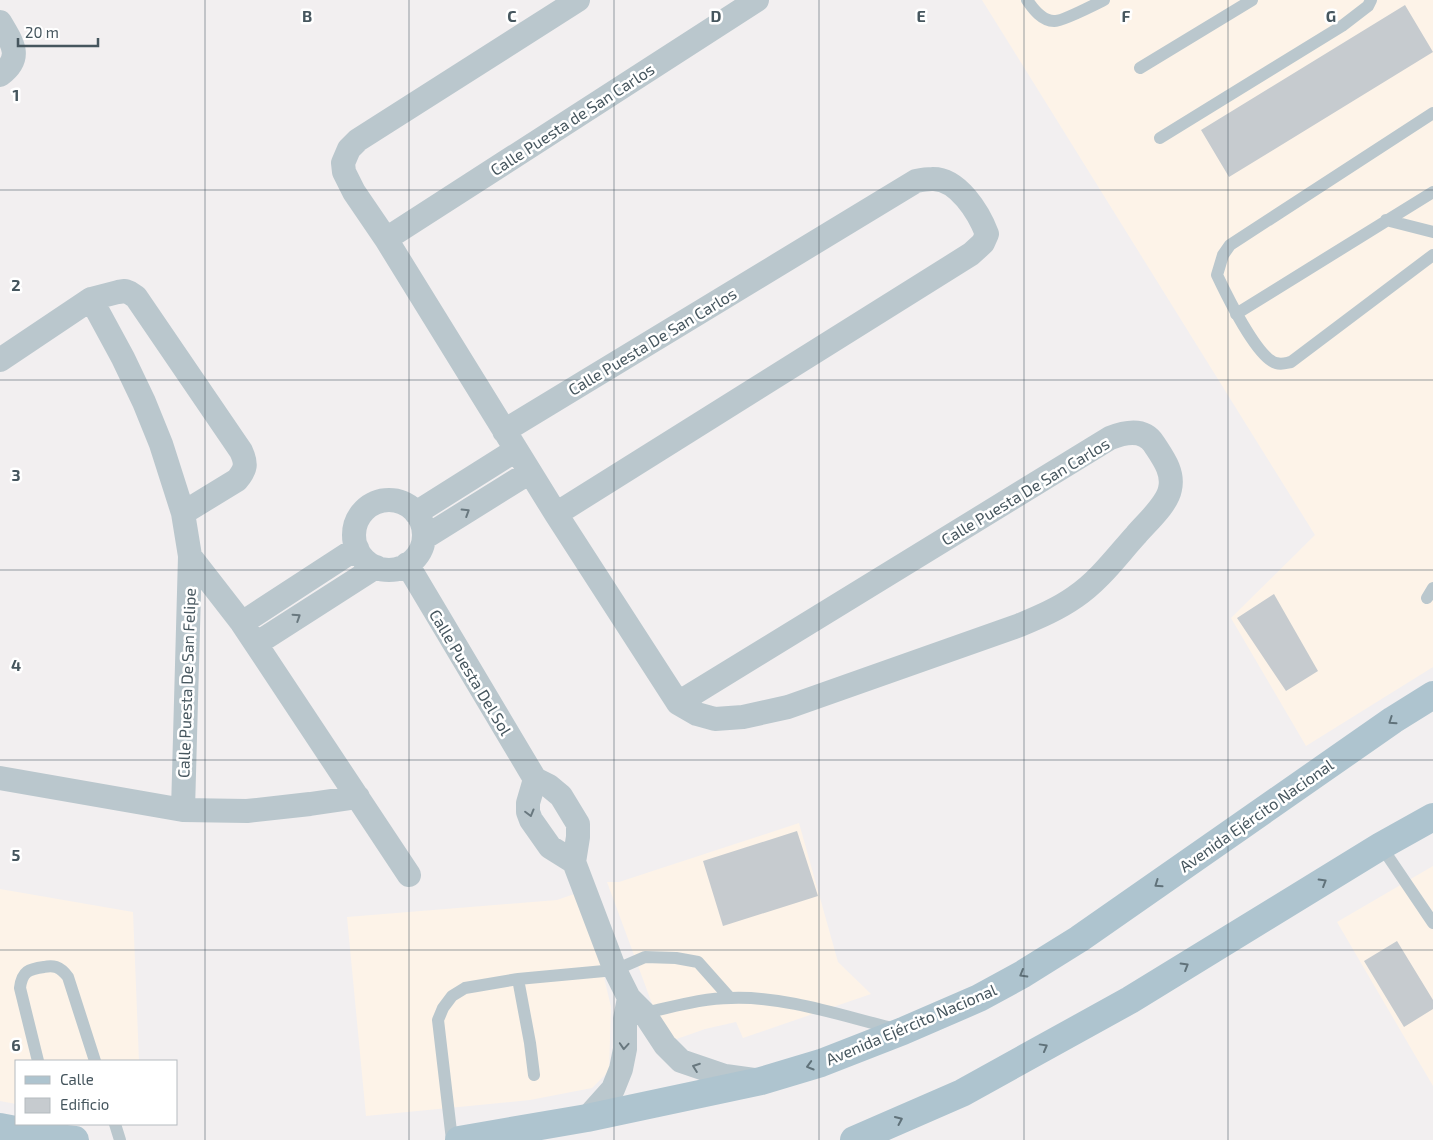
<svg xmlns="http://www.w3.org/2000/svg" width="1433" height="1140" font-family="'Exo 2',sans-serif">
<rect width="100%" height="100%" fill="#f2eff0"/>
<!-- commercial -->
<path fill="#fdf3e8" d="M 982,0 L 1433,0 L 1433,667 L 1306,746 L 1231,618 L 1315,535 Z
M 799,823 L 838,962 L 871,994 L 743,1038 L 736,1022 L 705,1029 L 674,1040 L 661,1028 L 607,882 L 619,882 Z
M 1433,866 L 1433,1086 L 1337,922 Z
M 0,889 L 133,912 L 139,1061 L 16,1061 L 16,1104 L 0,1101 Z
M 574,894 L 597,947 L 611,1007 L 609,1071 L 592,1088 L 530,1100 L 366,1116 L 347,917 L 557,900 Z"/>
<!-- building -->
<path fill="#c6cbcf" d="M 1405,5 L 1433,52 L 1229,177 L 1201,130 Z
M 1274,594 L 1318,671 L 1286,691 L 1237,618 Z
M 797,831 L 818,896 L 723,926 L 703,861 Z
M 1397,941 L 1433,1000 L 1433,1009 L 1404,1027 L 1364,961 Z"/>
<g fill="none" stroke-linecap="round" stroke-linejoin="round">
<!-- service -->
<path stroke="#bac7cd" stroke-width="12" d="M 1027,0 C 1033,9 1042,21 1054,21 C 1061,22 1096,4 1104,0
M 1140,68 L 1252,0
M 1433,113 L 1230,245 L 1223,255 L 1217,275 C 1226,294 1257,358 1276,363 C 1282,365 1286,363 1291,362 L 1433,255
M 1160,138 L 1342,26 L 1368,6 L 1371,0
M 1386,220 L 1433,232
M 1236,314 L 1433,192
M 1427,598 L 1433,588
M 1381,846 L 1433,923
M 518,979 L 530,1043 L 534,1075
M 644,1013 C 673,1007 702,998 731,998 C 787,996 842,1016 896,1029
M 38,1061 L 20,988 C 22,971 29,969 44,967 C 48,966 53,966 56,967 C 62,969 65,973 68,977 L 95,1061
M 115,1124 L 120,1140
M 452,1140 L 438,1020 L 443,1008 L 452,996 L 465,988 L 518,979 L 615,970 L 645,957 L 676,958 L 698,962 L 730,998"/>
<!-- minor -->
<path stroke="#bac7cd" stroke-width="24" d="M 578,0 L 358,140 L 349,149 L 343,163 L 344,172 L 354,192 L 386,239 L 556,514 L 678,703 L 697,714 L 715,719 L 743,717 L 788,707 L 1020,625 C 1039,617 1058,609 1075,597 C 1099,581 1117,556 1136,535 C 1146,523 1167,505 1170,489 C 1174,472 1163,458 1154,444 C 1144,428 1125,432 1110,438 L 678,703
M 0,22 C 12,43 24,57 0,75
M 386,239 L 757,0
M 91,299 L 123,358 L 144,402 L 161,444 L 183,513 L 190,556 L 183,810
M 0,360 L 91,299 L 118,292 L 125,291 L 130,293 L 136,297 L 241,451 C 247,464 246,469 237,480 L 183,513
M 504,431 L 916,181 C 921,180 927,179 932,179 C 958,178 979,213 987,234 L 983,243 L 971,254 L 556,514
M354 535a35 35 0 1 1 70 0a35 35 0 1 1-70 0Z
M 416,513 L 516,450
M 424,538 L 530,472
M 190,556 L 242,623 L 409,875
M 407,564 L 535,779 L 549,786 L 561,796 L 578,824 L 578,837 L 574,862 L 615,970 L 629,998 L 644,1013 L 665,1045 L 681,1061 L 725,1076 L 754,1080
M 242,623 L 357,548
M 256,644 L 376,567
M 0,778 L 183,810 L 247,811 L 310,804 L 358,797
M 535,779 L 528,803 L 528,812 L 531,820 L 550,847 L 574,862
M 587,1118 L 613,1089 L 621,1069 L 625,1049 L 625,1019 L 629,998"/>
<!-- primary -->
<path stroke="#aec4cf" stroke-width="28" d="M 0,1127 L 57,1138 L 75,1140
M 459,1140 L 587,1118 L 761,1081 L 821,1063 L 903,1031 L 979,998 L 1023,974 L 1079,939 L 1393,720 L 1433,695
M 854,1140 L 962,1093 L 1130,1000 L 1381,846 L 1433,817"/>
</g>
<!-- one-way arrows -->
<defs><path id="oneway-chevron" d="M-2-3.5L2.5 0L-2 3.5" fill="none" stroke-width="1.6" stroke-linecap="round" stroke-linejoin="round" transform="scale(1.25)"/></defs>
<g stroke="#69787f">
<use href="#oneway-chevron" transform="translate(466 512) rotate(-32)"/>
<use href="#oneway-chevron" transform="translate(297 617) rotate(-33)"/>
<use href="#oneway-chevron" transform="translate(530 813) rotate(75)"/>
<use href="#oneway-chevron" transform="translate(624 1046) rotate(94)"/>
<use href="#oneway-chevron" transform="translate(696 1067) rotate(-160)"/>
</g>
<g stroke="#60727a">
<use href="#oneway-chevron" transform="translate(1392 721) rotate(146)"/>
<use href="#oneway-chevron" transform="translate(1323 882) rotate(-31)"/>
<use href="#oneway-chevron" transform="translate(1158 884) rotate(145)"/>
<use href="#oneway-chevron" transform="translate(1185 966) rotate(-31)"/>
<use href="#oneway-chevron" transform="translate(1023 974) rotate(150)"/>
<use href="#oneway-chevron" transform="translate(1044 1047) rotate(-29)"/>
<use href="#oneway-chevron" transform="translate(810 1066) rotate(164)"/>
<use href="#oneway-chevron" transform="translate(899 1120) rotate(-24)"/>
</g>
<!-- grid -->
<path fill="none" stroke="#46565e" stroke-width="1" stroke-opacity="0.55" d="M 205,0 L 205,1140M 409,0 L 409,1140M 614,0 L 614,1140M 819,0 L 819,1140M 1024,0 L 1024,1140M 1228,0 L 1228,1140M 0,190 L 1433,190M 0,380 L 1433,380M 0,570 L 1433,570M 0,760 L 1433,760M 0,950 L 1433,950"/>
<g text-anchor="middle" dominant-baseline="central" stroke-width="5" stroke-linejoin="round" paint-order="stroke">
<!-- street labels -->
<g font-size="16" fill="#46565e" stroke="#fff">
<text transform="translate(572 119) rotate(-33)">Calle Puesta de San Carlos</text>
<text transform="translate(652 341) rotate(-31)">Calle Puesta De San Carlos</text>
<text transform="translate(1025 491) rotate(-31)">Calle Puesta De San Carlos</text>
<text transform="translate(471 672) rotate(59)">Calle Puesta Del Sol</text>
<text transform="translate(186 683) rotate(-88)">Calle Puesta De San Felipe</text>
<text transform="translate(1256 815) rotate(-35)">Avenida Ejército Nacional</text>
<text transform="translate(911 1024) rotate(-23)">Avenida Ejército Nacional</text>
</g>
</g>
<g font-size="16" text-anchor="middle" font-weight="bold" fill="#46565e" stroke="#fff" stroke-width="5" stroke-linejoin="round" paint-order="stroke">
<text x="307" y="22">B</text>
<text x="512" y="22">C</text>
<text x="716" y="22">D</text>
<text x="921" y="22">E</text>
<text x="1126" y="22">F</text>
<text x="1331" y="22">G</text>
<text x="16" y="101">1</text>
<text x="16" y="291">2</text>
<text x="16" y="481">3</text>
<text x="16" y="671">4</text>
<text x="16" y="861">5</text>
<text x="16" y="1051">6</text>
</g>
<!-- legend -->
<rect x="15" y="1060" width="162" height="65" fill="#ffffff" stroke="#b5bbbf"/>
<rect x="25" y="1076" width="25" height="8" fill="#aec4cf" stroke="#b5bbbf"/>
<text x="60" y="1085" font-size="15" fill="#46565e">Calle</text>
<rect x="25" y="1098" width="25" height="15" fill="#c6cbcf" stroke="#b5bbbf"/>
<text x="60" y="1110" font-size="15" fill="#46565e">Edificio</text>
<!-- scale -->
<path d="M18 38v8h80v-8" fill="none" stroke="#46565e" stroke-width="2.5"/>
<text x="25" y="38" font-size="15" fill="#46565e" stroke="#ffffff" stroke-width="4" paint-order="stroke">20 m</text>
</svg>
